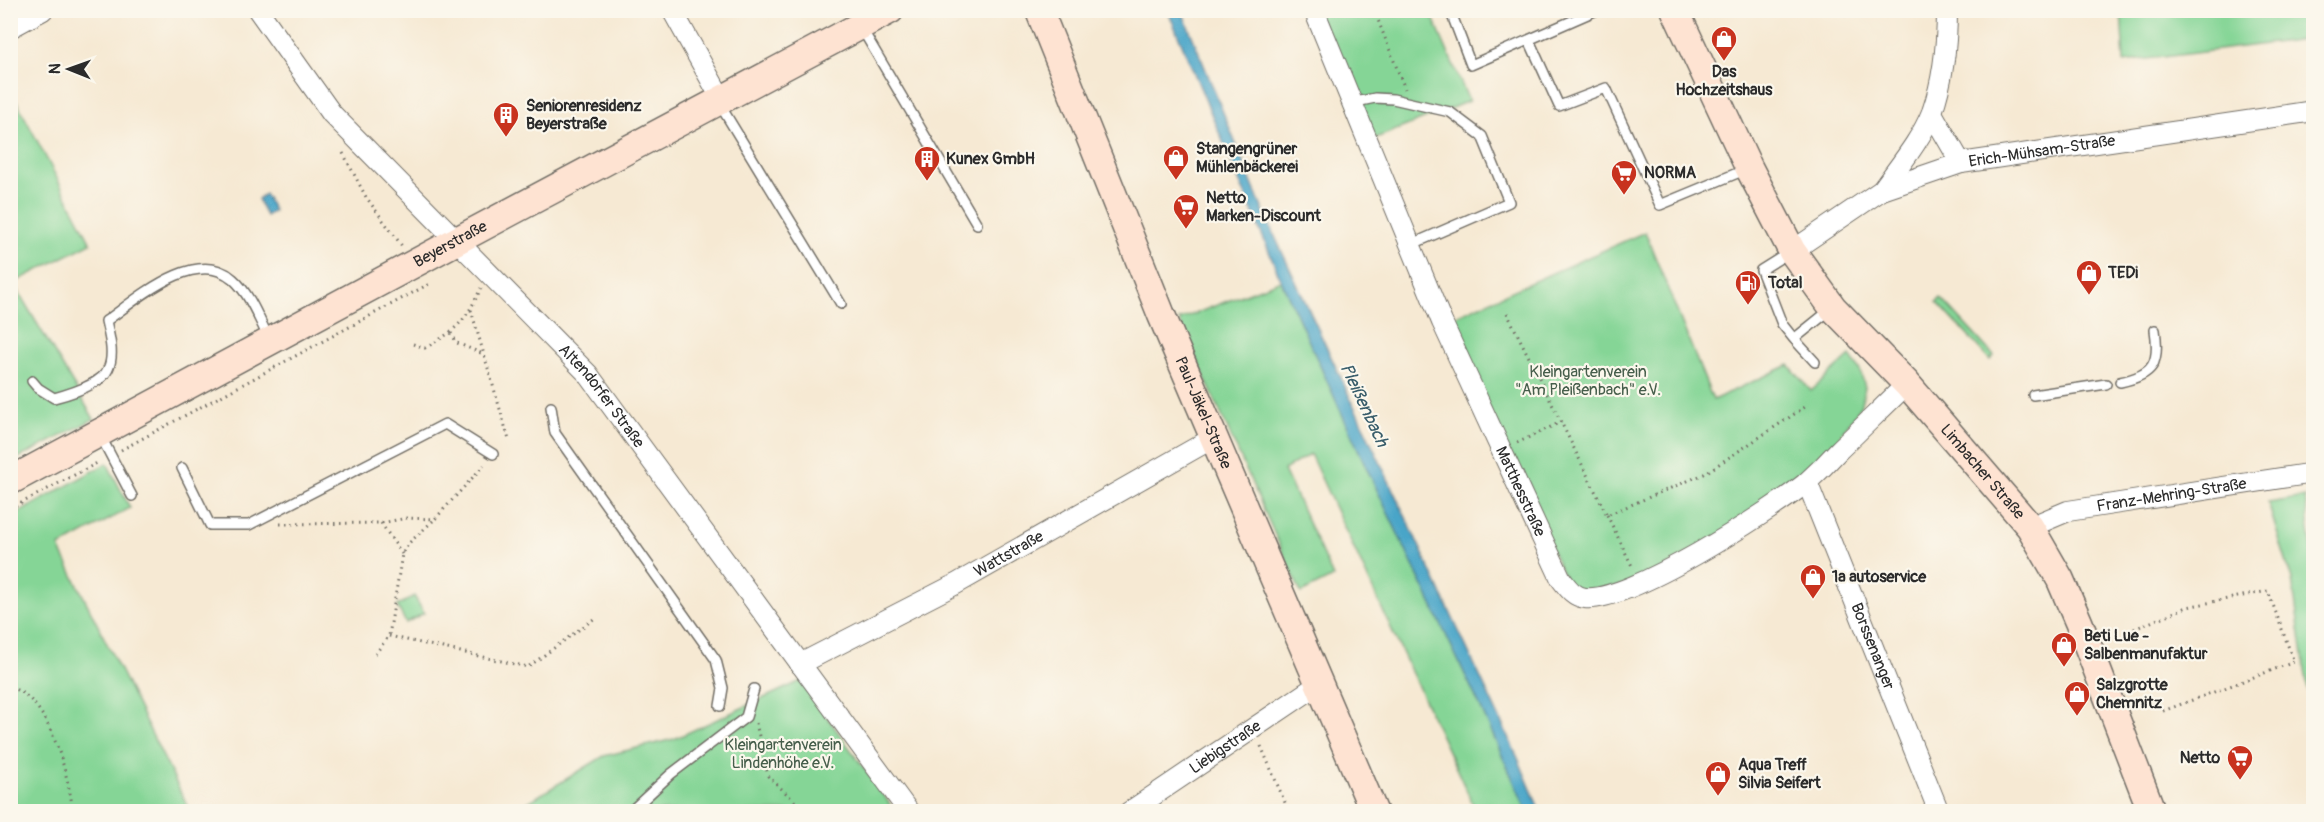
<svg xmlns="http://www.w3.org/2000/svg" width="2324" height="822" font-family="Pangolin,sans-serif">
<rect width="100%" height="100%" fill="#fbf7ec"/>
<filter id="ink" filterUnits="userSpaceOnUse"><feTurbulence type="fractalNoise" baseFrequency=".0167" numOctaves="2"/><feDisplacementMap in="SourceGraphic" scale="12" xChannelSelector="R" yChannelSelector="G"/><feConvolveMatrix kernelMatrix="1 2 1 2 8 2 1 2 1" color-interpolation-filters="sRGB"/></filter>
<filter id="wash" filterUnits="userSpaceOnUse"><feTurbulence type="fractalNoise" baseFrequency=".008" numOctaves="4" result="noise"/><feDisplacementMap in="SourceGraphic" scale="24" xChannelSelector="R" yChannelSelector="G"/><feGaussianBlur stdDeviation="1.35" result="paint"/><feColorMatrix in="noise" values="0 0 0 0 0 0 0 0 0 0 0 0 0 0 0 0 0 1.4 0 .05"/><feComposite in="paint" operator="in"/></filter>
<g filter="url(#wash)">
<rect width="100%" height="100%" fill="#f6e9d3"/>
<!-- green -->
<path fill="#85d596" stroke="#588060" stroke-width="1.5" d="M 1314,11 L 1430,11 L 1469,101 L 1366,142 Z
M 2121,11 L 2313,11 L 2313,38 L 2124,62 Z
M 10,89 L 91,243 L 13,283 L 94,419 L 11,462 Z
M 1645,232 L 1713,400 L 1789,365 L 1811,391 L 1850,356 L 1860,370 L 1865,387 L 1860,408 L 1807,482 L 1640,583 L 1572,593 L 1442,322 Z
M 1281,280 L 1369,473 L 1480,706 L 1527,811 L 1476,811 L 1310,454 L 1284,470 L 1333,577 L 1301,593 L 1179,320 Z
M 1941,298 L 1994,356 L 1990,360 L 1937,302 Z
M 107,463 L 130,508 L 59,547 L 190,811 L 11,811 L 11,517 Z
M 2305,497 L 2314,569 L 2313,688 L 2308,690 L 2292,580 L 2268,503 Z
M 414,596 L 424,613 L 406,623 L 397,606 Z
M 801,681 L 895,811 L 512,812 L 604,756 L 674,739 Z"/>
<!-- water -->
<path fill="#4aa5c8" stroke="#3a687a" stroke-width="1.5" d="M 1168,11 L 1182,11 L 1264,213 L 1518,758 L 1540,811 L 1527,811 L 1480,706 L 1369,473 L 1281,280 Z
M 265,194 L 274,211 L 266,216 L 258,199 Z"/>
</g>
<g filter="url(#ink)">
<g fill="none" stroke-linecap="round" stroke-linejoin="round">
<!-- lane casing -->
<g stroke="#726e66" stroke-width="12">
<path id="lane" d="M 1450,10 L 1471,65 L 1597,10
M 862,29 L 977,224
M 1529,40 L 1559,106 L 1606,88 L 1660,205 L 1747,169
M 1351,103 L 1375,98 L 1393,99 L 1450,112 L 1482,136 L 1509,202 L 1410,245
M 720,105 L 841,304
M 1790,252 L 1761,270 L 1782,324 L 1794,339 L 1830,310
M 1794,339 L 1815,362
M 32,381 L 38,388 L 54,398 C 69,394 102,384 108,369 C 115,355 109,335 106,321 C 136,300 196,246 233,279 C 250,294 259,319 269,339
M 2120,382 C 2154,375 2160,363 2155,330
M 2033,395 L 2106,384
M 551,407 L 555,433 L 716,660 L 723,688 L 720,706
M 100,435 L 132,496
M 182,468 L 210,525 L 249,525 L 445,424 L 493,454
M 630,812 L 671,774 L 746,717 L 754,689"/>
</g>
<!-- street casing -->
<g stroke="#726e66" stroke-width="22">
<g id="street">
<path id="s1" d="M 258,10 L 332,114 L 588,374 L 909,812"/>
<path d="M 672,10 L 722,100"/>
<path id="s2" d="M 1314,10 L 1442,322 L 1561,579 C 1568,588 1573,596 1585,598 C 1629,603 1769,512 1806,483 C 1817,473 1828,462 1838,451 C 1861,429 1884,406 1907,384"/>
<path d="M 10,28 L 43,10"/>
<path d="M 1932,113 L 1961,163"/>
<path d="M 1882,190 C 1899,166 1921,140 1932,112 C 1943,81 1947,43 1947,10"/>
<path id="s3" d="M 1792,251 L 1882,190 L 1961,163 L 2314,111"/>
<path id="s4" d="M 1807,482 L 1939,812"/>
<path id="s5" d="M 2030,527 L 2068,511 L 2314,473"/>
<path id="s6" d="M 800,664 L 956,584 L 1213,438"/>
<path id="s7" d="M 1129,812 L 1319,684"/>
</g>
</g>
<!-- secondary casing -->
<g stroke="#726e66" stroke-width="30">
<g id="secondary">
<path id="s8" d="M 1039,10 L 1161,314 L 1374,812"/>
<path id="s9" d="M 1675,10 L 1749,168 L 1792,251 L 1833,308 L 1907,384 L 2030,527 L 2060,579 L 2079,623 L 2152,812"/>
<path id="s10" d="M 10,481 L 458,240 L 890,10"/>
</g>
</g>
<!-- path -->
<path stroke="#726e66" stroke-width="3" stroke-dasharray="1.5 4.5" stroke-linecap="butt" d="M 1374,10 L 1405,89
M 343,153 L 366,197 L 402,246
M 471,310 L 509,440
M 1507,313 L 1607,515 L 1704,474 L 1808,405
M 451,333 L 457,343 L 483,354
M 413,344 L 425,348 C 457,330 465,322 481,288
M 1517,443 L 1561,422
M 121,450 L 429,284 L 427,281
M 10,509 L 99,462
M 1607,515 L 1633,568
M 381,523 L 402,554
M 280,524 L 381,523 L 407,518 L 435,519 L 484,465
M 2134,629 L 2187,607 L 2268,591 L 2294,662 L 2163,711
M 389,636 L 528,667 L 595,618
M 375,654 L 389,636 L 402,554 L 409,543 L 435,519
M 10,688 C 49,695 69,778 73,812
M 756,723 L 768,776 L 806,812
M 1261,746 L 1289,812"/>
<!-- lane -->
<use href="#lane" stroke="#fff" stroke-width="9"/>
<!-- street -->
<use href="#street" stroke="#fff" stroke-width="20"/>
<!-- secondary -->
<use href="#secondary" stroke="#fee3d2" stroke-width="27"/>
</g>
</g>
<!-- icons -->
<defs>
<g id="shop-pin" transform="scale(1.35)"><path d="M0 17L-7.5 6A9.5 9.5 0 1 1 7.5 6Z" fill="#c8321e" stroke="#fbf7ec"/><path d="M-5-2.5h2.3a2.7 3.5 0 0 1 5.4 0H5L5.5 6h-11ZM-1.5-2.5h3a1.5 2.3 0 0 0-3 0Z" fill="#fff"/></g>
<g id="building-pin" transform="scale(1.35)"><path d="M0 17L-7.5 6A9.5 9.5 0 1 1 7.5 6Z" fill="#c8321e" stroke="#fbf7ec"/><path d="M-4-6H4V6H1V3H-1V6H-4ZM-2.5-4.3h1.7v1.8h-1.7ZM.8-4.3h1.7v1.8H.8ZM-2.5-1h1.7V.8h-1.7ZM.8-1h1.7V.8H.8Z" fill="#fff"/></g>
<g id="supermarket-pin" transform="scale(1.35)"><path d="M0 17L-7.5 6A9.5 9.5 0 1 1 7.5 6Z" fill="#c8321e" stroke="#fbf7ec"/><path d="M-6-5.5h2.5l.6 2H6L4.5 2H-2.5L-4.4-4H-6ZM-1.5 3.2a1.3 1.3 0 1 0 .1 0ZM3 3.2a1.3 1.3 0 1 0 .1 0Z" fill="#fff"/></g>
<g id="fuel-pin" transform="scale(1.35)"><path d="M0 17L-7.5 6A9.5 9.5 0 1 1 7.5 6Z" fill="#c8321e" stroke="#fbf7ec"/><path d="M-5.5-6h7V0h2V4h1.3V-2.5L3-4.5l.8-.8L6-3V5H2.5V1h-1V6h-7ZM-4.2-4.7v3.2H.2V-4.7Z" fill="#fff"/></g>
</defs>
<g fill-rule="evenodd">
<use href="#shop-pin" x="1724" y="39"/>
<use href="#building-pin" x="506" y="115"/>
<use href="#shop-pin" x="1176" y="158"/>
<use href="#building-pin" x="927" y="159"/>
<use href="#supermarket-pin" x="1624" y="173"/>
<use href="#supermarket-pin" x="1186" y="207"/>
<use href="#shop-pin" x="2089" y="273"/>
<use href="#fuel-pin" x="1748" y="283"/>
<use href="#shop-pin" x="1813" y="577"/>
<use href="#shop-pin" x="2064" y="645"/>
<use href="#shop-pin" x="2077" y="694"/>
<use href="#supermarket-pin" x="2240" y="758"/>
<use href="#shop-pin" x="1718" y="774"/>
</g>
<g text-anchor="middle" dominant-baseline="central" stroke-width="4.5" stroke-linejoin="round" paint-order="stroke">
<!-- poi labels -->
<g font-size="16" font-weight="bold" fill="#2b2b2b" stroke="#fbf7ec" text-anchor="start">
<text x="1724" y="72" text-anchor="middle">Das<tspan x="1724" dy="18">Hochzeitshaus</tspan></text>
<text x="526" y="106">Seniorenresidenz<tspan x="526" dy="18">Beyerstraße</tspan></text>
<text x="1196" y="149">Stangengrüner<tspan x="1196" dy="18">Mühlenbäckerei</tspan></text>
<text x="946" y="159">Kunex GmbH</text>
<text x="1644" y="173">NORMA</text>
<text x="1206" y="198">Netto<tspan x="1206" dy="18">Marken-Discount</tspan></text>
<text x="2108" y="273">TEDi</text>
<text x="1768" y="283">Total</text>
<text x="1832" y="577">1a autoservice</text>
<text x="2084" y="636">Beti Lue -<tspan x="2084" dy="18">Salbenmanufaktur</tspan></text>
<text x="2096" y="685">Salzgrotte<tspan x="2096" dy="18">Chemnitz</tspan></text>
<text x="2220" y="758" text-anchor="end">Netto</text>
<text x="1738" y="765">Aqua Treff<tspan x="1738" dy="18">Silvia Seifert</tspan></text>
</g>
<!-- street labels -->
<g font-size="16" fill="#2b2b2b" stroke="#fbf7ec">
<text stroke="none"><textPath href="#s3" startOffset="274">Erich-Mühsam-Straße</textPath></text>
<text stroke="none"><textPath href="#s10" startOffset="500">Beyerstraße</textPath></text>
<text stroke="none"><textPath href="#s1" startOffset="518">Altendorfer Straße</textPath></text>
<text stroke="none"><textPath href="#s8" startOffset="435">Paul-Jäkel-Straße</textPath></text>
<text stroke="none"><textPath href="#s9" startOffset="560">Limbacher Straße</textPath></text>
<text stroke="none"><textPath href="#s2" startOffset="524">Matthesstraße</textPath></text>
<text stroke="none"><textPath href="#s5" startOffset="146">Franz-Mehring-Straße</textPath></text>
<text stroke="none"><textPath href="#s6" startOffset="236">Wattstraße</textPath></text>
<text stroke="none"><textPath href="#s4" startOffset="177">Borssenanger</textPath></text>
<text stroke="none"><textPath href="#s7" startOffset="116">Liebigstraße</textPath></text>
</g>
<!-- park labels -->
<g font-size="16" fill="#465e4b" stroke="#fbf7ec">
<text x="1588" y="372">Kleingartenverein<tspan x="1588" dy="18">"Am Pleißenbach" e.V.</tspan></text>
<text x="783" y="745">Kleingartenverein<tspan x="783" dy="18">Lindenhöhe e.V.</tspan></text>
</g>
<!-- water labels -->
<g font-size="18" font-style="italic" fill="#375c6a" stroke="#fbf7ec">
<text transform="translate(1364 405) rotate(65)">Pleißenbach</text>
</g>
</g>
<!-- margin -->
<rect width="2324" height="822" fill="none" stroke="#fbf7ec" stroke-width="36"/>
<!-- north arrow -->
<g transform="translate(69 69) rotate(271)" stroke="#fbf7ec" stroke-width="4.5" paint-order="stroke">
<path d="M0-4.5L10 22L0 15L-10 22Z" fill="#2b2b2b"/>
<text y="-9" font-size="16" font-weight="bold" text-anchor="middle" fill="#2b2b2b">N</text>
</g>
</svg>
